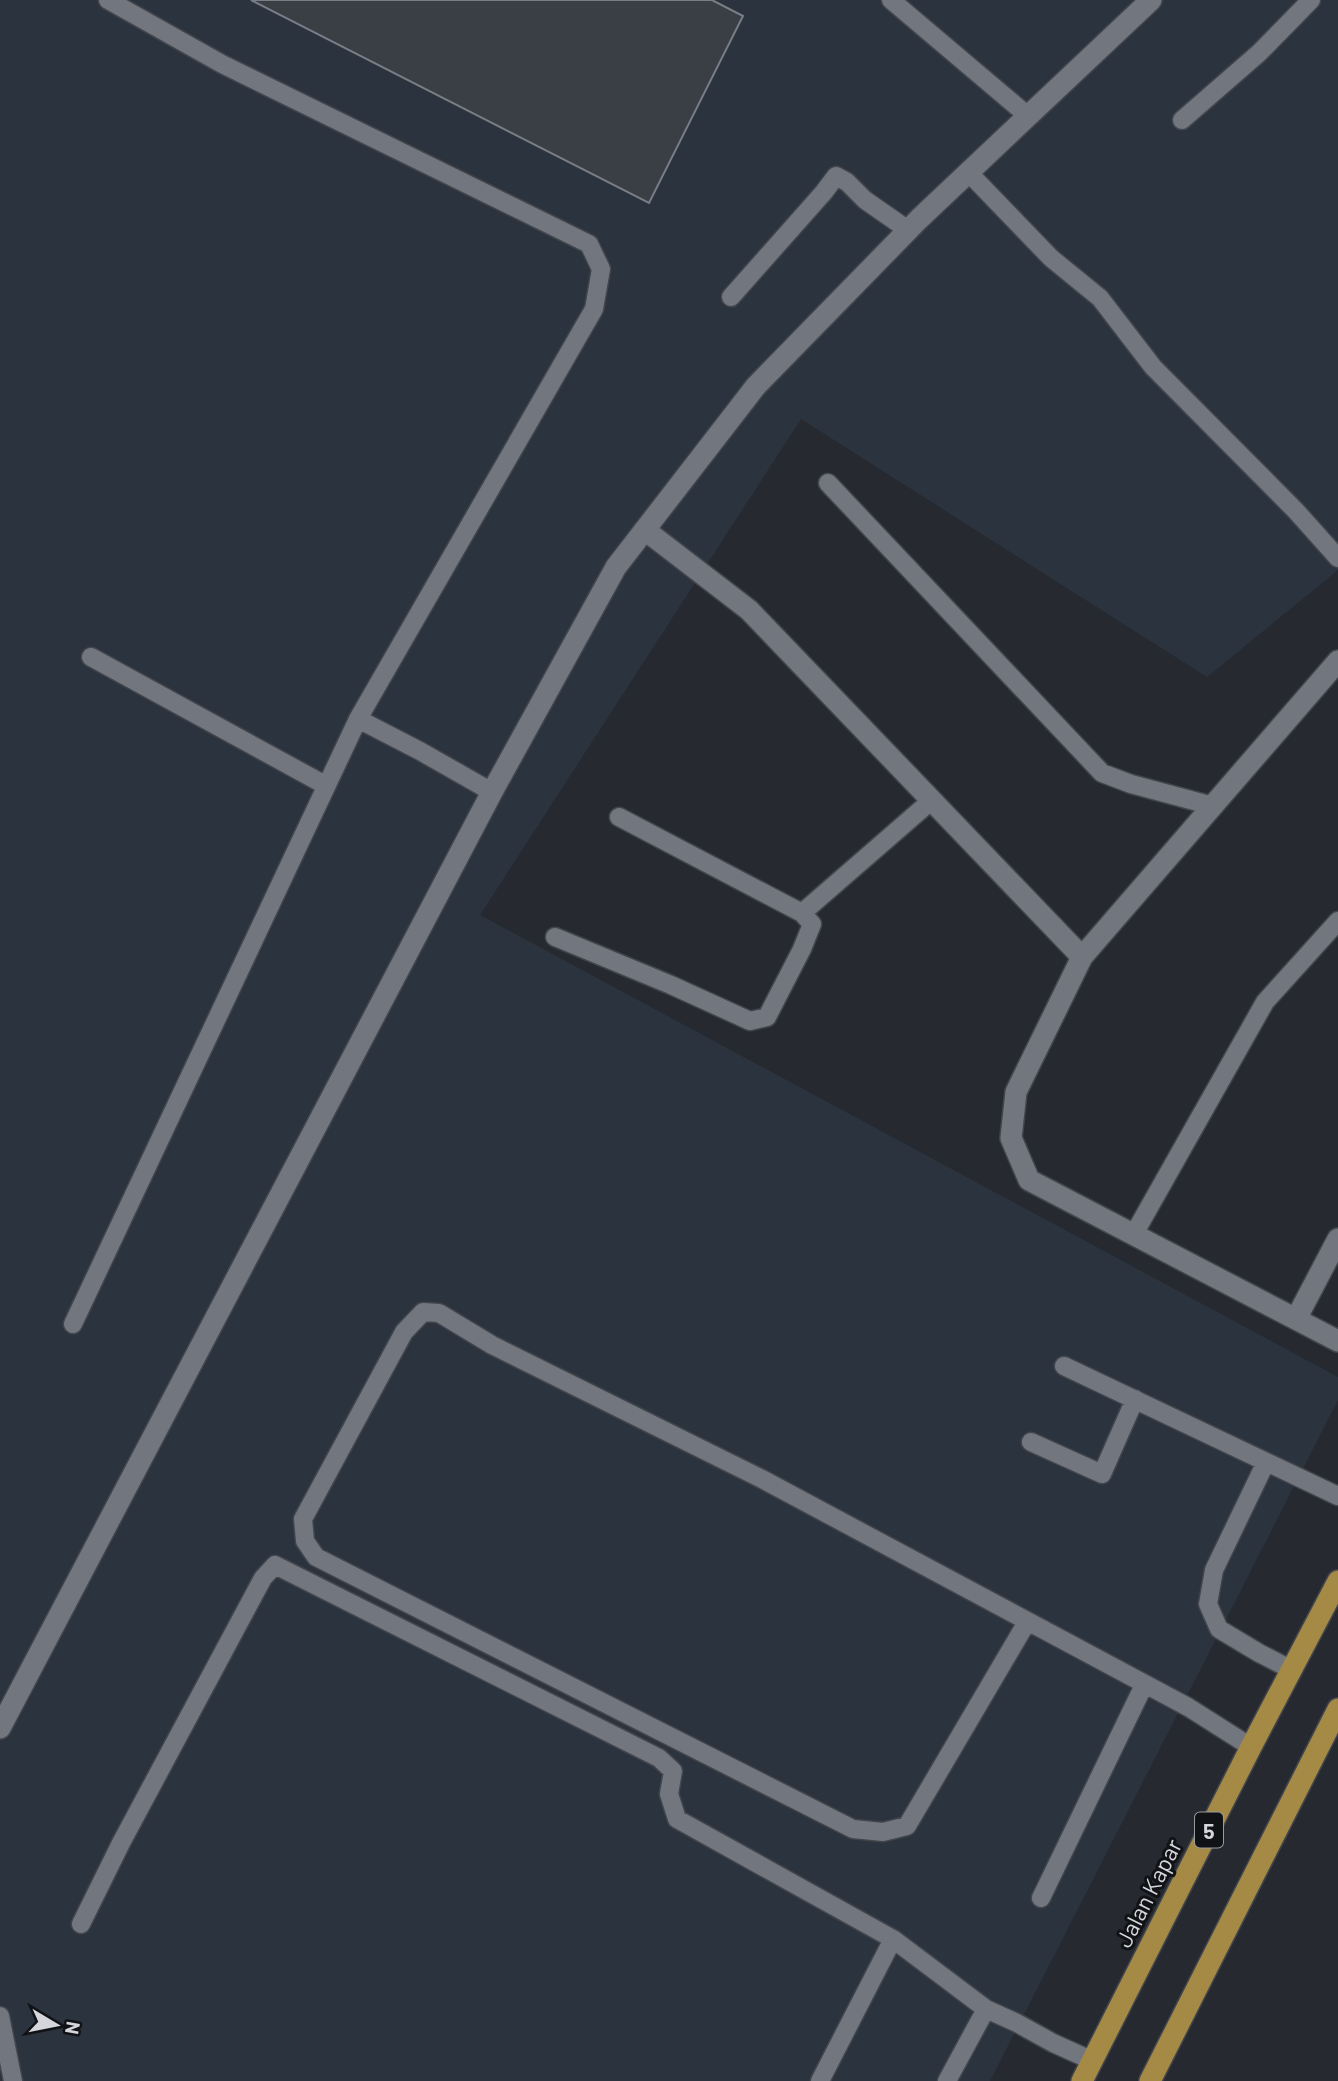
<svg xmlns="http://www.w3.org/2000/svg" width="1338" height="2081" font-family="Barlow,sans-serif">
<rect width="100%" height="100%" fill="#262a30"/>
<!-- built -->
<path fill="#2b333e" d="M 0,0 L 1338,0 L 1338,570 L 1207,677 L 801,419 L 480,915 L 1338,1377 L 1338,1400 L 990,2081 L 0,2081 Z"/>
<!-- building -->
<path fill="#3a3f45" stroke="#797e86" stroke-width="2" d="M 251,0 L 712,0 L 743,16 L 649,203 Z"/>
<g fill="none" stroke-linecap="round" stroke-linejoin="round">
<!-- lane casing -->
<g stroke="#42454b" stroke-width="21">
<path id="lane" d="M 108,0 L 222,64 L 589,244 L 601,269 L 594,309 L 358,719
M 891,0 L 1028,116
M 1182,120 L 1259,53 L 1311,0
M 968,172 L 1051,258 L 1100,298 L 1153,367 L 1296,511 L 1338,558
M 731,297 L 824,192 L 836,176 L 847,182 L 865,200 L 908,230
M 828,483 L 1102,773 L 1131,784 L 1213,806
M 91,657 L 325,785
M 619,817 L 802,913 L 932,800
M 555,937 L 671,985 L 750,1021 L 767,1017 L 802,949 L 812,924 L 802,913
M 1134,1234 L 1265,1002 L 1338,921
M 73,1324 L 358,719 L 420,751 L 492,792
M 1064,1366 L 1338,1496
M 1031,1442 L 1102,1474 L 1135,1399
M 1266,1462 L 1214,1570 L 1208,1604 L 1219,1629 L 1259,1653 L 1292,1670
M 1027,1622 L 907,1826 L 883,1832 L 853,1829 L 316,1557 L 305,1541 L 303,1519 L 404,1332 L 423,1312 L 439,1313 L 492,1345 L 762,1479 L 1188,1707 L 1251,1747
M 1041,1898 L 1144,1685
M 81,1924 L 121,1843 L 263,1578 L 275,1565 L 659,1758 L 673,1771 L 669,1794 L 677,1819 L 893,1939 L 986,2009 L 1017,2023 L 1053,2043 L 1093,2061
M 0,2016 L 13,2081
M 820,2081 L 893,1939
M 947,2081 L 986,2009"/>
</g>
<!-- street casing -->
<g stroke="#42454b" stroke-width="24">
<path id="street" d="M 645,530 L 749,610 L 1082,957
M 1338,661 L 1082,957 L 1016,1092 L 1011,1138 L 1029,1180 L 1338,1341
M 1296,1319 L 1338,1239"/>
</g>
<!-- secondary casing -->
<g stroke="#42454b" stroke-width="24">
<path id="secondary" d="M 0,1728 L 492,792 L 616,567 L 756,386 L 919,219 L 1151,0"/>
</g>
<!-- highway casing -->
<g stroke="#42454b" stroke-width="24">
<path id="highway" d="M 1082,2081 L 1251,1747 L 1338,1581
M 1150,2081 L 1338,1709"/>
</g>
<!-- lane -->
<use href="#lane" stroke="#72777f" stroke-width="18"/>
<!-- street -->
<use href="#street" stroke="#72777f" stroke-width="21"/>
<!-- secondary -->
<use href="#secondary" stroke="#72777f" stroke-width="21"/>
<!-- highway -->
<use href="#highway" stroke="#a48a45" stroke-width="21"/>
</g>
<g text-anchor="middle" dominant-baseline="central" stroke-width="6" stroke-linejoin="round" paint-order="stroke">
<!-- shield labels -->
<rect fill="#101215" stroke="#999ba0" stroke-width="2" x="1195" y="1812.5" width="28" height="35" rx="5"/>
<g font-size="21" font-weight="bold" fill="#d4d6db">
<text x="1209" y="1830">5</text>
</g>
<!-- street labels -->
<g font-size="23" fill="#d4d6db" stroke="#101215">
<text transform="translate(1148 1893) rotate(-63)">Jalan Kapar</text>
</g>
</g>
<!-- north arrow -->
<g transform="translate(56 2025) rotate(100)" stroke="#101215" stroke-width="5" paint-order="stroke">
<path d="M0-5L12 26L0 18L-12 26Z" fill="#d4d6db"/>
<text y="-10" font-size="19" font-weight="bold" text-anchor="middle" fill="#d4d6db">N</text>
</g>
</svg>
